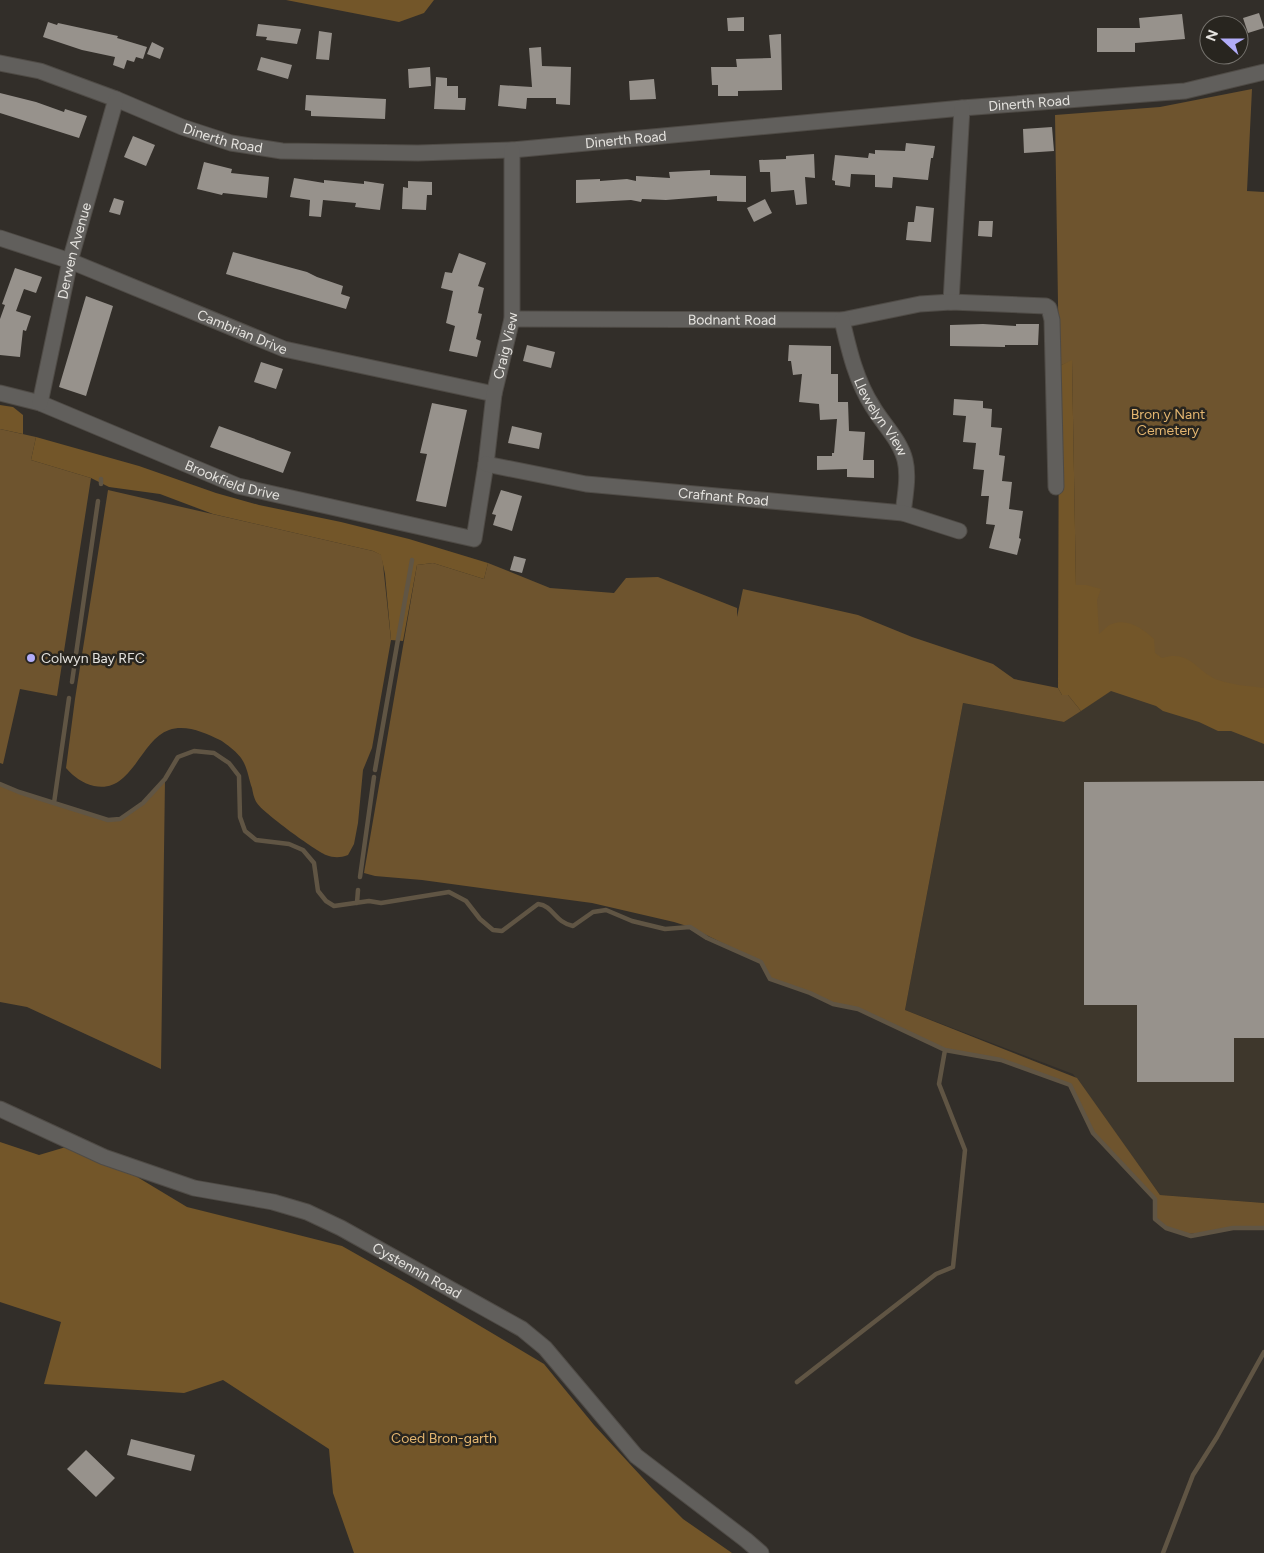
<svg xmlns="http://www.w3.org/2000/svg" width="1264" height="1553" font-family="Figtree,sans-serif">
<rect width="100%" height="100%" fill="#322e29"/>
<!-- built -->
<path fill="#3e372c" d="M 1119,685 L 1264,724 L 1264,1203 L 1160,1195 L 1073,1074 L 905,1010 L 963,703 L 1064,722 Z"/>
<!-- green -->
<path fill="#6e542e" d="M 1252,89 L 1247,191 L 1264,192 L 1264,707 L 1077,648 L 1072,361 L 1059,366 L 1055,115 L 1160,107 Z
M 0,429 L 36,437 L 31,460 L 91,478 L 57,696 L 20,689 L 3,764 L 0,763 Z
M 108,490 L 373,551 L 382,555 L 391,640 L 372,748 L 363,770 L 358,823 L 354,844 L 348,855 C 340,858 334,858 326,855 C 316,851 262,812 257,803 C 254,799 253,793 252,788 C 249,780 248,771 244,763 C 241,755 227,744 220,740 C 205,733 186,724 169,730 C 140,740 132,794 94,786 C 82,783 74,777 66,768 L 75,699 Z
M 433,563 L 484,579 L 488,563 L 550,588 L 614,593 L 626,578 L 658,577 L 737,608 L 737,617 L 743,589 L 858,615 L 912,637 L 993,664 L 1014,679 L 1058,688 L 1062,695 L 1068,695 L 1081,711 L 1064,722 L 963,703 L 905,1010 L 1077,1078 L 1160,1195 L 1264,1203 L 1264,1229 C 1254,1229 1243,1228 1233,1228 C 1202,1231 1183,1243 1155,1219 L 1155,1199 L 1093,1133 L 1070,1085 L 1001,1060 L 945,1050 L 858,1009 L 833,1004 L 810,993 L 770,979 L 761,962 L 690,927 L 674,922 L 592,903 L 422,880 L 375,876 L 364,873 L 417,565 Z
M 165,779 L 161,1069 L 27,1007 L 0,1002 L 0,784 L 19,792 L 108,820 L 120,819 L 143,803 Z"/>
<!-- forest -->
<path fill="#735629" d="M 286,0 L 434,0 L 424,13 L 399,22 Z
M 1072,360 L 1076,585 L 1086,585 L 1101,589 L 1097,600 L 1099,634 C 1103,631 1108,625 1112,624 C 1128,618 1143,629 1154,639 L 1155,653 L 1162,658 C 1191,649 1196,672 1218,680 C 1233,685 1248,686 1264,688 L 1264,744 L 1231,731 L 1218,731 L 1199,722 L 1163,711 L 1156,706 L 1111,691 L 1081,711 L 1068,695 L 1062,695 L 1058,688 L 1059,366 Z
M 0,405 L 13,407 L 23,415 L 23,434 L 0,429 Z
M 36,437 L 139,466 L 216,493 L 259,505 L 341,522 L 409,539 L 488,563 L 484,579 L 433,563 L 417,565 L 403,641 L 391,640 L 385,574 L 381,555 L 373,551 L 213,514 L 160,494 L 109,487 L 91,478 L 31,460 Z
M 0,1142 L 39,1155 L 76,1144 L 104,1157 L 187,1207 L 342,1246 L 411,1285 L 544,1364 L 594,1425 L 652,1488 L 683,1519 L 732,1553 L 354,1553 L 333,1493 L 329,1449 L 223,1380 L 184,1393 L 44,1384 L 61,1322 L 0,1302 Z"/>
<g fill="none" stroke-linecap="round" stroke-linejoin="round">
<!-- stream -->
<path stroke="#605544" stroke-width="4.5" d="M 101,484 L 101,479
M 72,682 L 98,501
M 375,770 L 412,560
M 0,784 L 19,792 L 108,820 L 120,819 L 143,803 L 165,779 L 178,757 L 194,751 L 214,753 L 229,763 L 239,776 L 240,817 L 245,831 L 256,840 L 289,844 L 303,850 L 314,863 L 318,891 L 326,901 L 334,906 L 369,901 L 381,903 L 449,892 L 466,901 L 480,919 L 493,930 L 502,931 L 538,904 C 554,906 554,922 573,926 L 593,912 L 606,910 L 632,921 L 665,929 L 690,927 L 707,938 L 761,962 L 770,979 L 810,993 L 833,1004 L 858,1009 L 945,1050 L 1001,1060 L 1070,1085 L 1093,1133 L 1155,1199 L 1155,1219 L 1166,1228 L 1191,1236 L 1233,1228 L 1264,1228
M 54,803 L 69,698
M 360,877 L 374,777
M 357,903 L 358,890
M 797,1382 L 936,1274 L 953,1267 L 965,1150 L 939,1084 L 945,1050
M 1163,1553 L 1193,1475 L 1217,1437 L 1264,1352"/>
</g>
<!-- building -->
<path fill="#97928c" d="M 1259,13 L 1264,28 L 1248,33 L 1243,18 Z
M 1182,14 L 1185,39 L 1135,43 L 1135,52 L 1097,52 L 1097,28 L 1140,28 L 1139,18 Z
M 744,17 L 744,31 L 728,31 L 727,18 Z
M 48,22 L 57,25 L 58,23 L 118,36 L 117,38 L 147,47 L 143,59 L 136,57 L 134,62 L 127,60 L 124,69 L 113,65 L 115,57 L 82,50 L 43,37 Z
M 258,24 L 301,29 L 297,44 L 266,40 L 267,37 L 256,36 Z
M 319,31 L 332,33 L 329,60 L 316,59 Z
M 781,34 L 782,90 L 738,91 L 738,96 L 718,96 L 718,85 L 712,85 L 711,67 L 737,67 L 736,59 L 771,58 L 769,35 Z
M 152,42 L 164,48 L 160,59 L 147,54 Z
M 541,47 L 542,66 L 571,67 L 570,105 L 556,104 L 556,98 L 527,98 L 526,109 L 498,106 L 500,85 L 532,87 L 529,48 Z
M 261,57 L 292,65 L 288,79 L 257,70 Z
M 430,67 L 431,86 L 409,88 L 408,69 Z
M 436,77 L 447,78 L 447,86 L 458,86 L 458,98 L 466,98 L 465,110 L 434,109 Z
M 654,79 L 656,99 L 630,100 L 629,81 Z
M 0,93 L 36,102 L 64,112 L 65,109 L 87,116 L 79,138 L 0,113 Z
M 306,95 L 386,99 L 385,119 L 311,116 L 311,111 L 305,110 Z
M 1052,127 L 1054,151 L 1024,153 L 1023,129 Z
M 133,136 L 155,145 L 146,166 L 124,157 Z
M 906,143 L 935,146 L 933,158 L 931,158 L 928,180 L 893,177 L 892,188 L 875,187 L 875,175 L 851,174 L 850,187 L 835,185 L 835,181 L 832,180 L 835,155 L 868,158 L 869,153 L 875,154 L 875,150 L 905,151 Z
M 814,154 L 815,178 L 805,177 L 807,204 L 796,205 L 794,190 L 771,192 L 770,172 L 760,172 L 759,160 L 786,159 L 786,156 Z
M 204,162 L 232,169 L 231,173 L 269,177 L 267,198 L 223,193 L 222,195 L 197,189 Z
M 710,170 L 710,175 L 746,176 L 746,202 L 717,201 L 717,196 L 666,200 L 642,199 L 641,202 L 631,200 L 576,203 L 576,180 L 600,179 L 600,181 L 627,179 L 636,181 L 636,176 L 670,178 L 669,172 Z
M 294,178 L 324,183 L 324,180 L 364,184 L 364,181 L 384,184 L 380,210 L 355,207 L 356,203 L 323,200 L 321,217 L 309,216 L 310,200 L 290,197 Z
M 408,181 L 432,182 L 432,195 L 427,195 L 426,210 L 402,209 L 403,187 L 408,188 Z
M 114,198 L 124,201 L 120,215 L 109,212 Z
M 765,199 L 772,213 L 754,222 L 747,208 Z
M 916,206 L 934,208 L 931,242 L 906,240 L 908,222 L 914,222 Z
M 979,221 L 993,221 L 992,237 L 978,236 Z
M 233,252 L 307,272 L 317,277 L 343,286 L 341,294 L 350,297 L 346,309 L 226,274 Z
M 459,253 L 486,263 L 478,286 L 484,288 L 478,313 L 482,314 L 476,339 L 481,341 L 477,357 L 449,351 L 455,326 L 446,323 L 453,291 L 441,288 L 445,272 L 452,273 Z
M 15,268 L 42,277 L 36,293 L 24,289 L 16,311 L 31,316 L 26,331 L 23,330 L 20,357 L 0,355 L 0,319 L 5,305 L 2,304 Z
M 86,296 L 113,306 L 86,396 L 59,387 Z
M 983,324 L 1016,326 L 1016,324 L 1039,324 L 1038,345 L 1005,345 L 1005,347 L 950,346 L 950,325 Z
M 527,345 L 555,352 L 551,368 L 523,361 Z
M 789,345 L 831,346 L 831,374 L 838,374 L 838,402 L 848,402 L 849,431 L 865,432 L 863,460 L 874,460 L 874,478 L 847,477 L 847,469 L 817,470 L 817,456 L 832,456 L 832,453 L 834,453 L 837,419 L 820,420 L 819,404 L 799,402 L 802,374 L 793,375 L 791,361 L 788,361 Z
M 261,362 L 283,369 L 276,389 L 254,382 Z
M 954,399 L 983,401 L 983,408 L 992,409 L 991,427 L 1002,428 L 999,455 L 1005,456 L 1002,481 L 1012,482 L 1009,509 L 1023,511 L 1019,538 L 1021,539 L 1017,555 L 989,548 L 995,525 L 986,524 L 989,496 L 981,496 L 984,470 L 973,469 L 976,443 L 963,442 L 966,416 L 953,415 Z
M 432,403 L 467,410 L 446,507 L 416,501 L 427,454 L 420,453 Z
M 219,426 L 291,452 L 283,473 L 210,447 Z
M 512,426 L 542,433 L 539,449 L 508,443 Z
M 501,490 L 522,496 L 512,531 L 493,525 L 496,515 L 492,514 Z
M 514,556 L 526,559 L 522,573 L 510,570 Z
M 1264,781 L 1264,1038 L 1234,1038 L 1234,1082 L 1137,1082 L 1137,1005 L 1084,1005 L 1084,782 Z
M 131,1439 L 195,1455 L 191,1471 L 127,1455 Z
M 86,1450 L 115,1478 L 96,1497 L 67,1469 Z"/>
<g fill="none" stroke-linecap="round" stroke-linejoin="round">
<!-- minor casing -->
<g stroke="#4f4b46" stroke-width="17">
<g id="minor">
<path id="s1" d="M 0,63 L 40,71 L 116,99 L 182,127 L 231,143 L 282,151 L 418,153 L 512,150 L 962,108 L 1185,91 L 1264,72"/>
<path id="s2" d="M 0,238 L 70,261 L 284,349 L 494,394"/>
<path d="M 951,302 L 962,108"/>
<path id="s3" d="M 512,319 L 842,320 L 920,304 L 951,302 L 1046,306 L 1049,308 L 1052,320 L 1056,487"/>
<path id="s4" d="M 842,320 C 849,350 856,381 873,407 C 883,424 900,440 905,460 C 909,476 905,496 903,513"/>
<path id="s5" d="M 0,393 L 40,403 L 238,486 L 474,539 L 486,464 L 494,394 L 512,319 L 512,150"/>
<path id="s6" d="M 40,403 L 70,261 L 116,99"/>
<path id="s7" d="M 486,464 L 586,484 L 903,513 L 959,531"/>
<path id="s8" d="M 0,1109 L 104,1157 L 194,1188 L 273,1202 L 307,1212 L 341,1228 L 522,1329 L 545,1348 L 636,1456 L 746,1540 L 761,1553"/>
</g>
</g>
<!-- minor -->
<use href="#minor" stroke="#615f5c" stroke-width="15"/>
</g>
<!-- markers -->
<circle fill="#b2adf9" stroke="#28251f" stroke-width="2" cx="31" cy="658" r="5"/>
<g text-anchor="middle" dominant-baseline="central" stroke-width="5" stroke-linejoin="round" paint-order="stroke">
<!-- street labels -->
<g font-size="14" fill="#e5e3df" stroke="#28251f">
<text stroke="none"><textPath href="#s1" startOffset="1046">Dinerth Road</textPath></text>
<text stroke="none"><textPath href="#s1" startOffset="236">Dinerth Road</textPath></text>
<text stroke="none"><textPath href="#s1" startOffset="641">Dinerth Road</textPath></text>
<text stroke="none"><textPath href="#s6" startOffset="156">Derwen Avenue</textPath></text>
<text stroke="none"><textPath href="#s3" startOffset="220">Bodnant Road</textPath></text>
<text stroke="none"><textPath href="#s2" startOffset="260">Cambrian Drive</textPath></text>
<text stroke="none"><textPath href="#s5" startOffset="694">Craig View</textPath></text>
<text stroke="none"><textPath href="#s4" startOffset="105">Llewelyn View</textPath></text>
<text stroke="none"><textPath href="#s5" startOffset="249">Brookfield Drive</textPath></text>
<text stroke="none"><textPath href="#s7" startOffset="240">Crafnant Road</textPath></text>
<text stroke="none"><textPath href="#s8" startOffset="450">Cystennin Road</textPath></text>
</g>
<!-- park labels -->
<g font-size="14" fill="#e4b670" stroke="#28251f">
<text x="1168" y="414">Bron y Nant<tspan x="1168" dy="16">Cemetery</tspan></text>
<text x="444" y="1438">Coed Bron-garth</text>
</g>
<!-- poi labels -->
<g font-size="14" fill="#e5e3df" stroke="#28251f" text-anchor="start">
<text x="41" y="658">Colwyn Bay RFC</text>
</g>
</g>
<!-- north arrow -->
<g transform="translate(1224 40) rotate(291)"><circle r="24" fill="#28251f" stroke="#74716c"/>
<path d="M0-4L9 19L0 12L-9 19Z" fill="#b2adf9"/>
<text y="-8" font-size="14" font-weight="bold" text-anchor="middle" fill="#e5e3df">N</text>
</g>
</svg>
